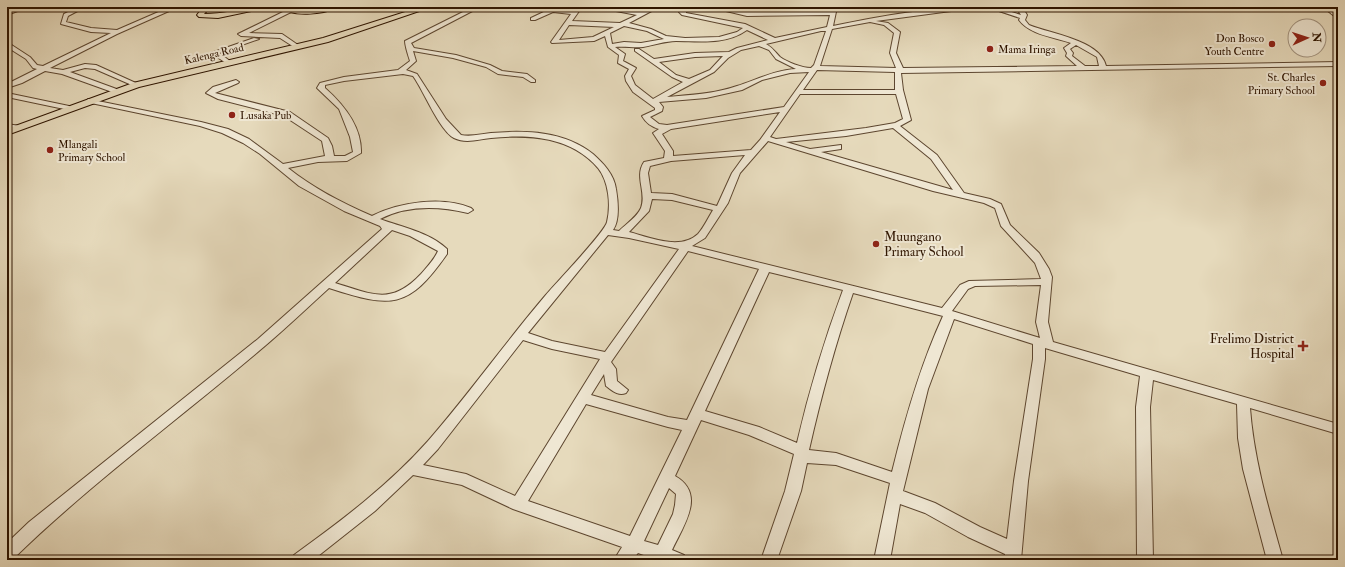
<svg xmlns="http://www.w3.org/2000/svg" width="1345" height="567" font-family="'IM FELL Double Pica',serif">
<rect width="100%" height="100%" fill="#e6dabc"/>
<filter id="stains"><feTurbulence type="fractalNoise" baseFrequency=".005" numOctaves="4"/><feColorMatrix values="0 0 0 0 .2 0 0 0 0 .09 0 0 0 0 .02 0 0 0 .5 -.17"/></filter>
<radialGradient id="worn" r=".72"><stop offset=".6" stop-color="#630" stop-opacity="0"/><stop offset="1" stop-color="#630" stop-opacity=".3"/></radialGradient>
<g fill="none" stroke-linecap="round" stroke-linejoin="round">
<!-- minor casing -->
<g stroke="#5d462f" stroke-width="2">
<path id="minor" d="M 20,7 L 28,7 L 7,15 L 7,11 Z
M 78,7 L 85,7 L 68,16 L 66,22 L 91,28 L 117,30 L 170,7 L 178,7 L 117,34 L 50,68 L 63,70 L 85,64 L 96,65 L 138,84 L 138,86 L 134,86 L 95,69 L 85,68 L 70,72 L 122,91 L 115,93 L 62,74 L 45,71 L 22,83 L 7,88 L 7,84 L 37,69 L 33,68 L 26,59 L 7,47 L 7,42 L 30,57 L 37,65 L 43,66 L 111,33 L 91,32 L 61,24 L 64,14 Z
M 248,7 L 254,7 L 249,11 L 245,11 Z
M 473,7 L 480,7 L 411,43 L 414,48 L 456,55 L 490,65 L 502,71 L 527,74 L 535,80 L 535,82 L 531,82 L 523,77 L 498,74 L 486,67 L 453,58 L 413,51 L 416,61 L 406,70 L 417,74 L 446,119 L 461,135 C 471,137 481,134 491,133 C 526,130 564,131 593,154 C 603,163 614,174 616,189 C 618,201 620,220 613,230 L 619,231 C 626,224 637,217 641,208 C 647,192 634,177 644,162 L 664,158 L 665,151 L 653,133 L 659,129 C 652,127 646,123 642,116 L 655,110 L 655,108 L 633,92 L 626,81 L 625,76 L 629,69 L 618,63 L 619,55 L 608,47 L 605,36 L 594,41 L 552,43 L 551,42 L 571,14 L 553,12 L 535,20 L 531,20 L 531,18 L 548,10 L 545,7 L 573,11 L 576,7 L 582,7 L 572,21 L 620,23 L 637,15 L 595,7 C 610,7 625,12 640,12 C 647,12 652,7 659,7 L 629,23 L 651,29 L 666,36 L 685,38 L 719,37 L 737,32 L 743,28 L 682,15 L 679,12 L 680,7 L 686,7 L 686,13 L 745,24 L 775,38 L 827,27 L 830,15 L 747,16 L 726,11 L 689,9 L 686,7 L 726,7 L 747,12 L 830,11 L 831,7 L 837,7 L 833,26 C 882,16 931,7 981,7 L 876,21 L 888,23 L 900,32 L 896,53 L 903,68 L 1077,66 L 1066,56 L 1067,53 L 1064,48 L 1071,43 C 1054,37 1030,35 1019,20 L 1020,18 L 987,7 L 996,7 L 1021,15 L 1016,7 L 1022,7 L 1027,15 L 1025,20 L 1029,25 C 1051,34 1100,40 1106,66 L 1338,62 L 1338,66 L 901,73 L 903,90 L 911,120 L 900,126 L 937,155 L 964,193 L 990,199 L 1001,204 L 1010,225 L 1039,253 L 1049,269 L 1052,277 L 1048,322 L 1053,342 L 1338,424 L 1338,434 L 1250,408 C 1254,461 1269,510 1283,560 L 1267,560 L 1243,469 L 1238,438 L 1237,404 L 1153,380 L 1150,407 L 1153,560 L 1137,560 L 1136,407 L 1140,376 L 1045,348 L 1045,359 L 1028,481 L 1021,560 L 1005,560 L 1005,554 L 968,537 L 925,513 L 900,504 L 890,560 L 874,560 L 890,483 L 836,465 L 807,463 L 801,491 L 777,560 L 761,560 L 785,491 L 794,454 L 749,435 L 701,420 L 675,476 C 707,494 683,526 672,550 L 684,555 L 686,560 L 658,560 L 638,553 L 632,560 L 614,560 L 622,547 L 513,509 L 462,485 L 413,475 L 375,511 L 313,560 L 292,560 L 294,555 C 341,521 389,485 428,441 C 469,394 505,343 545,296 C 555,284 605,232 607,222 C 611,205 609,182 598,168 C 571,137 530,134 491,138 C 479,139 466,144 454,138 C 439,130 424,91 413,76 L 403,74 L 344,81 L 325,85 L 325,88 C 343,104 362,126 361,153 L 347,161 L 318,162 L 288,168 C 313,188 342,203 372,216 C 399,202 443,196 471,208 L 473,210 L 468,213 C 439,206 407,205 380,219 C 401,227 429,232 447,249 L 447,254 C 408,310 391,308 329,288 C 308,307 287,327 266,345 C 182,417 92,482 13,559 L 7,560 L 7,543 L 29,522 L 258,339 L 382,229 L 380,226 L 344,211 L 299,186 L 260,154 L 243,143 L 222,133 L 200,126 L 91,103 L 87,101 L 88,99 L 201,122 L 228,129 L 249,139 L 283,164 L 325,156 L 322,141 L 284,116 L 218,99 L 206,93 L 213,87 L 236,80 L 239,82 L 238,83 L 215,93 L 290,112 L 328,138 L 332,146 L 334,156 L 345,156 L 353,152 L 350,137 L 339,109 L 317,88 L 320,83 L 344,77 L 398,70 L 410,61 C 408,55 405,45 405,41 ZM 870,22 L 884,25 L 894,33 L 890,53 L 896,68 L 820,66 L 832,29 ZM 569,25 L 614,27 L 593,37 L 559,40 ZM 624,26 L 647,31 L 664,39 L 641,43 L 624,42 L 612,44 L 610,33 ZM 747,30 L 768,40 L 737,48 L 729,52 L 695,53 L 654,59 L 639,49 L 635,49 L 635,51 L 672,77 L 683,82 L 653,99 L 635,85 L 631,76 L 636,68 L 623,61 L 625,54 L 615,47 C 625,46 634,48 643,47 C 654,45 666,41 676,41 C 700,41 726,45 747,30 ZM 821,31 L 826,31 L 814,65 L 811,68 C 802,68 787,62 780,57 C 775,52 773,48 766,44 ZM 1076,45 L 1097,57 L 1099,66 L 1085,66 L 1072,56 L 1073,53 L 1070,49 ZM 759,46 L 769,50 L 776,59 L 796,69 C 775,70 756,80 737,86 C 714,94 690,95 667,97 L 714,72 L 728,58 L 741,50 ZM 723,56 L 710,70 L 689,79 L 676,75 L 659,62 L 695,57 ZM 817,70 L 895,72 L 895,90 L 803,90 ZM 809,72 L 784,107 L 667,125 L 659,124 L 650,117 L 662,111 L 663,107 L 659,102 L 706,98 L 742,90 L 762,80 L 790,73 ZM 800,94 L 896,94 L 903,119 L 895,123 L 866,128 L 776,139 L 770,137 ZM 780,112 L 760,140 L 751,150 L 673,156 L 673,151 L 662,134 L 671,129 ZM 893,128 L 931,159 L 953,190 L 821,152 L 841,149 L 841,145 L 810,149 L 786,142 L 846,136 ZM 768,141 L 933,191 L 984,203 L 995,208 L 1001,226 L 1035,263 L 1041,279 L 969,281 L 960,285 L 942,308 L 692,246 L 705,238 L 728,203 L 740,173 ZM 745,155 L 732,173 L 717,206 L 672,194 L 651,193 L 648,173 L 650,166 L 671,161 ZM 652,199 L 672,200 L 713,210 C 708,218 704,227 698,234 C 680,251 649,237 629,232 L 649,211 ZM 392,230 L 410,236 L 438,251 C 434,260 427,267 421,274 C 391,306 372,294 335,283 ZM 608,235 L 629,238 L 679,249 L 605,352 L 552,341 L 528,333 ZM 688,251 L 759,269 L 687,420 L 668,417 L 591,395 L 604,374 L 606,386 C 613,391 618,396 626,393 L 628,390 L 617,381 L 616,369 L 611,362 ZM 769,272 L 843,290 C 824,341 809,391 797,443 L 759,427 L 705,411 ZM 1041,285 L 1036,322 L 1040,338 L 952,311 L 968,289 L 975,286 ZM 853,293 L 943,316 C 920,366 905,419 892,472 L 836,453 L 809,450 C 821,397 835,345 853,293 ZM 954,319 L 1033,344 L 1033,359 L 1014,481 L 1007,539 L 980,527 L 935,503 L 903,491 L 928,389 ZM 523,340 L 552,349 L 600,359 L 515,496 L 466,474 L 423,465 L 438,449 ZM 586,404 L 668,427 L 682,430 L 630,536 L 528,501 ZM 669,488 L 676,494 L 675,505 L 673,514 L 658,545 L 644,541 Z
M 1323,7 L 1329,7 L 1338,14 L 1338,19 Z
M 289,9 L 291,12 L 249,33 L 282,34 L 298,45 L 298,47 L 294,47 L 280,38 L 241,36 L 238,34 Z
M 254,38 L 259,39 L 219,53 L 230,61 L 230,63 L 226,63 L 211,53 Z
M 7,93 L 69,106 L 73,108 L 69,110 L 7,97 Z
M 7,124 L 20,126 L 21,128 L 17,130 L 7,128 Z"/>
</g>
<!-- major casing -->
<g stroke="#2f1500" stroke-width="2">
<path id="major" d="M 203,7 L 210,7 L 204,14 C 227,14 248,7 270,7 L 218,18 L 199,17 L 197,15 Z
M 279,7 L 302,11 L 323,7 L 336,7 C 325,15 290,17 279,7 Z
M 421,7 L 431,7 L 328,42 L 139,87 L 7,135 L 7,129 L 133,83 L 323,38 Z"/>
</g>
<!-- minor -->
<use href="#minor" fill="#efe7d3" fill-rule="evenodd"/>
<!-- major -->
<use href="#major" fill="#e6dabc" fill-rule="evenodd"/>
</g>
<!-- markers -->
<g fill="#8f2418" stroke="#efe7d3" stroke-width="1.5">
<circle cx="1272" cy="44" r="4"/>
<circle cx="990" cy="49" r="4"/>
<circle cx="1323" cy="83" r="4"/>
<circle cx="232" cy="115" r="4"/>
<circle cx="50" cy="150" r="4"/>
<circle cx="876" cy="244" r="4"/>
<path d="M1301 340h4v4h4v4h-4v4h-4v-4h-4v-4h4z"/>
</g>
<g text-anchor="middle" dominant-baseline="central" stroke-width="4" stroke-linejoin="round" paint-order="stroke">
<!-- far-poi labels -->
<g font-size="11" fill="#2f1500" stroke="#efe7d3" text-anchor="start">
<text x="1264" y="38" text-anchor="end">Don Bosco<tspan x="1264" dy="13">Youth Centre</tspan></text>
<text x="998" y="49">Mama Iringa</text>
<text x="1315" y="77" text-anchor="end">St. Charles<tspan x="1315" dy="13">Primary School</tspan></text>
<text x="240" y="115">Lusaka Pub</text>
<text x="58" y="144">Mlangali<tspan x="58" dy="13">Primary School</tspan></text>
</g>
<!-- far-street labels -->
<g font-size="11" fill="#2f1500" stroke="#efe7d3">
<text transform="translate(214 54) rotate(-13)">Kalenga Road</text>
</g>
<!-- poi labels -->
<g font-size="13" fill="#2f1500" stroke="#efe7d3" text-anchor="start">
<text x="884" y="237">Muungano<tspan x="884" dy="15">Primary School</tspan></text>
<text x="1294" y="339" text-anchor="end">Frelimo District<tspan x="1294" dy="15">Hospital</tspan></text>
</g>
</g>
<!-- margin -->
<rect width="1345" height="567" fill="none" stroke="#e6dabc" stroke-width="24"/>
<rect x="8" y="8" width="1329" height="551" fill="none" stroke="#2f1500" stroke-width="2"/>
<rect x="12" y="12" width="1321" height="543" fill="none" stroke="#2f1500"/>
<!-- north arrow -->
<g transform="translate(1307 38) rotate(87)"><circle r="19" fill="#efe7d3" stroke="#a2937f"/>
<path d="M0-3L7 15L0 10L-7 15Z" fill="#8f2418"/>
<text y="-6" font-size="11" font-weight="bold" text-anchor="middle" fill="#2f1500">N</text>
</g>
<rect width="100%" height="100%" filter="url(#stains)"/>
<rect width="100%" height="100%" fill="url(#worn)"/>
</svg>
